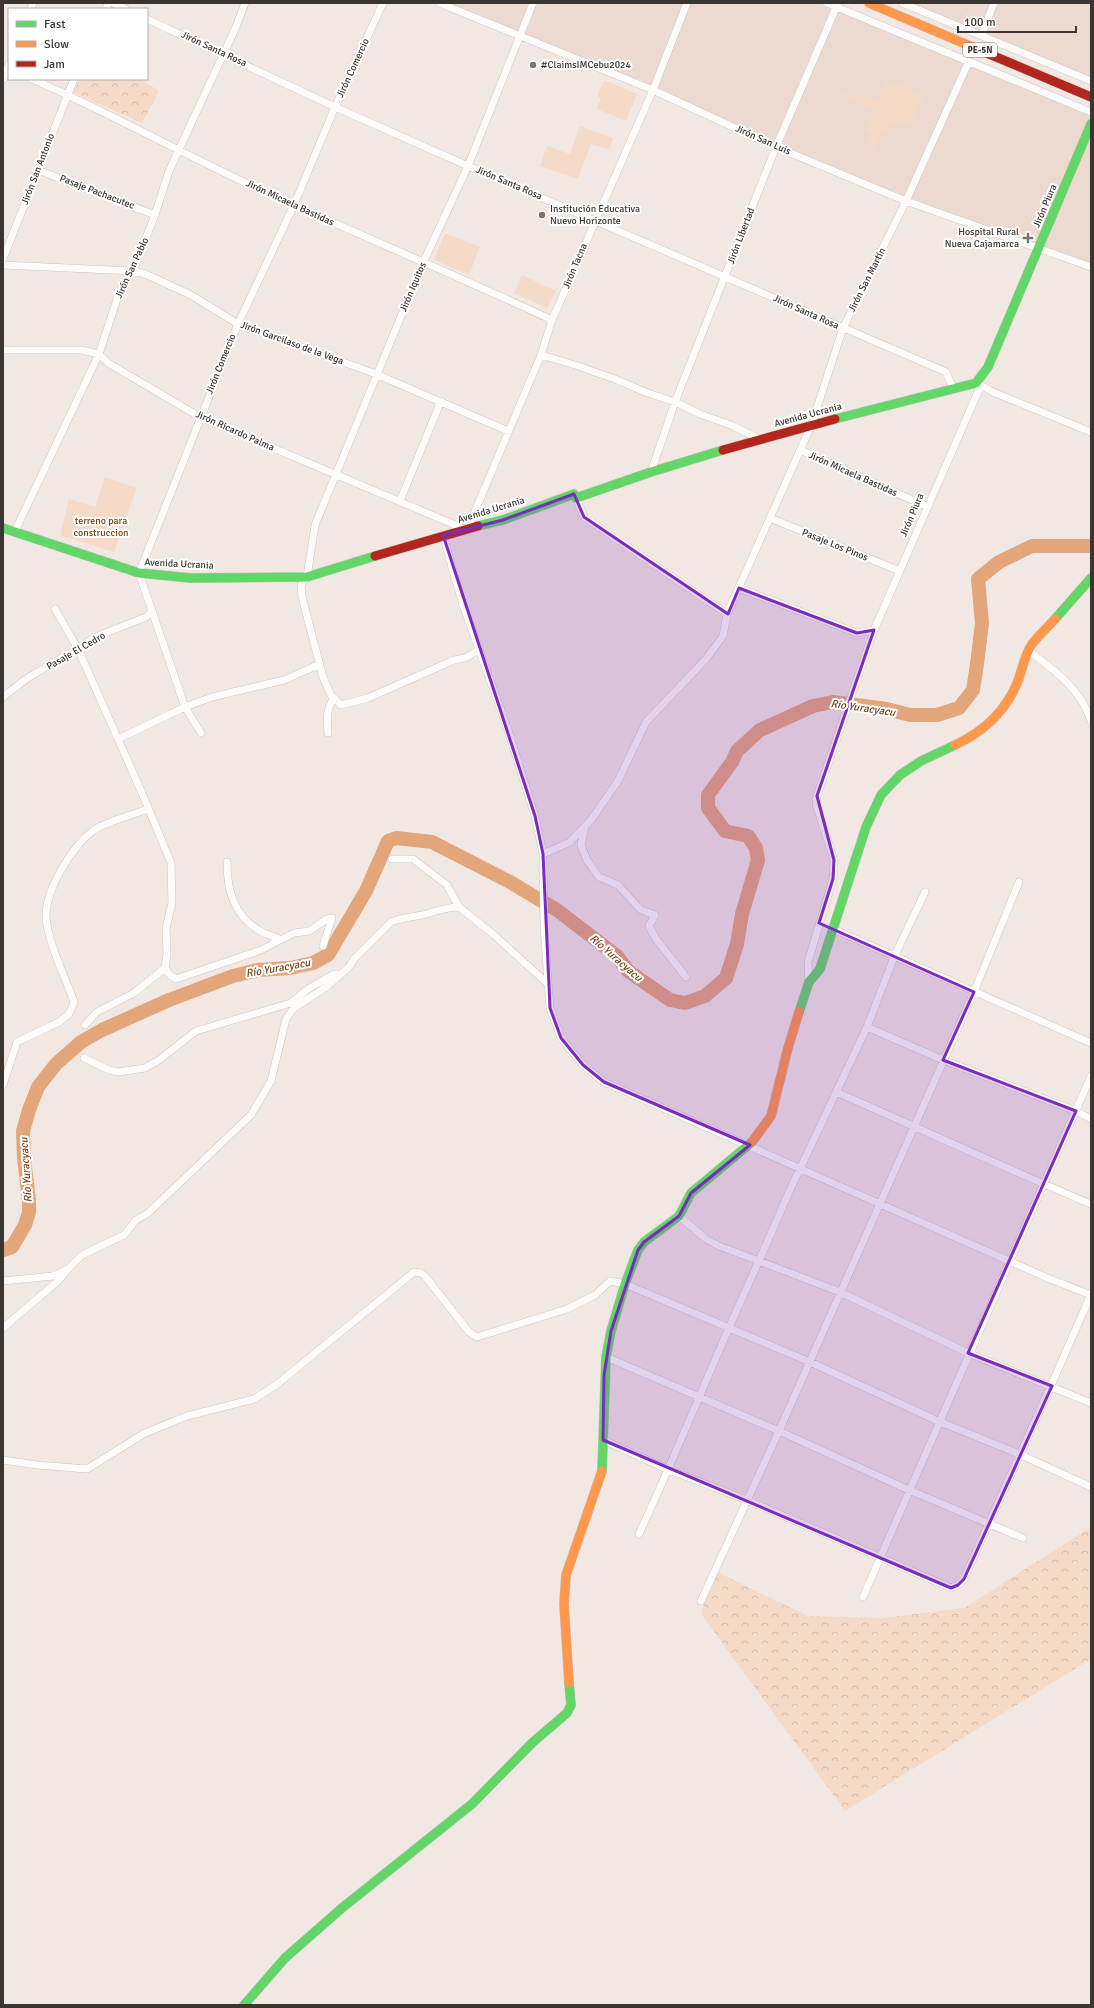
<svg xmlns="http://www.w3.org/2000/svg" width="1094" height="2008" font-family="Signika,sans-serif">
<defs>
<pattern id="forest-crowns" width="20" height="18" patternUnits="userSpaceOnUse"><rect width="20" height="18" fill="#f6dac8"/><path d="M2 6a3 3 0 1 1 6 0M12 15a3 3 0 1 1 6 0" fill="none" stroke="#d4bcac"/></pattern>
</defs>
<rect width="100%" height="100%" fill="#f2e8e3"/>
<!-- built -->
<path fill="#ecdad0" d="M 443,3 L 825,3 L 1091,113 L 1091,266 L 776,147 Z
M 903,3 L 1091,3 L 1091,81 Z"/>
<!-- forest -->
<path fill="url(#forest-crowns)" d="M 80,79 L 140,79 L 159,91 L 142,123 L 73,92 Z
M 1091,1527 L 1091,1659 L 845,1811 L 701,1614 L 715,1571 L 808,1616 L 882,1618 L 964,1608 Z"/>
<!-- park -->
<path fill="#f6dac8" d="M 604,80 L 637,94 L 626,121 L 596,109 L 601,98 L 597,96 Z
M 885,80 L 924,95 L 910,124 L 904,122 L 902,126 L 896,126 L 891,124 L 889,129 L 882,131 L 873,154 L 871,151 L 873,147 L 866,144 L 872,133 L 863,128 L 873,117 L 873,111 L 867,107 L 842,96 L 843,92 L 858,98 L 860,94 L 878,100 Z
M 580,126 L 613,138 L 609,150 L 591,144 L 578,179 L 540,166 L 547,146 L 570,154 Z
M 445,233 L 480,247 L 469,275 L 434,260 Z
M 522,275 L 556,291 L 547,308 L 514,293 Z
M 105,477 L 137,488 L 114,552 L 60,535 L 69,499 L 95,507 Z"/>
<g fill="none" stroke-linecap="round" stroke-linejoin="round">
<!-- river -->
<path stroke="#e3a67b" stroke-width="14" d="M 3,1250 L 12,1247 L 25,1225 L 29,1212 L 29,1200 L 24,1158 L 23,1131 L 29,1110 L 38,1087 L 56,1064 L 81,1042 L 102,1030 L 169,1000 L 233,976 L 258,970 L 290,968 L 313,963 L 328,955 L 366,891 L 388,841 L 396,838 L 432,842 L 510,882 L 557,910 L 617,956 L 628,971 L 670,1000 L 685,1003 L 705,996 L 726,978 L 737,944 L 742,914 L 758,860 L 756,848 L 748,836 L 725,831 L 708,808 L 708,795 L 732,762 L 737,751 L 760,730 L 813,706 L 833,702 L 887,709 L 910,715 L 937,715 L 959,708 L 973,690 L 977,664 L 982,623 L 978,579 L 999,562 L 1032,546 L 1091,546"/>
<!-- street casing -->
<g stroke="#cdc5c1" stroke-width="8">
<path id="street" d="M 113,3 L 126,9
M 439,3 L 653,90 L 776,147 L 906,201 L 1091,267
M 827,3 L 1091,112
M 902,3 L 1091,81
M 31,9 L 33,3
M 106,9 L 108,3
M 147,19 L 335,107 L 468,166 L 946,372 L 953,388
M 981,36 L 994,3
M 3,79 L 9,65
M 32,79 C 104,110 173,149 244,182 C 346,230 450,272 552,320
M 38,170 L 155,215
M 3,259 L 74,79
M 3,265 L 133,271 L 145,274 L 191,295 L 238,324 L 376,374 L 508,431
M 3,350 L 81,350 L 99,354 L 108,363 L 200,417 L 467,530 L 541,355 L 552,320 L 653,90 L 687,3
M 541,355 L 575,365 L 615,379 L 645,392 L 675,402 L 700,414 L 733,426 L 759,439
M 977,383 L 995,393 L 1091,432
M 800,450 L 928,507
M 651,472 L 675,402 L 776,147 L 838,3
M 576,498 L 584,517 L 727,614
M 400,501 L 441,401
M 770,518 L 900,571
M 15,531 L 99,354 L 119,293 L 133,271 L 155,215 L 169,171 L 236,27 L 245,3
M 443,535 L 462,602 L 508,730 L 535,816 L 543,854 L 544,926 L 550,1008 L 561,1038 L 583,1065 L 604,1082 L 1050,1279 L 1091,1295
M 739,588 L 857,633 L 874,630
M 55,609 L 78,649 L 142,793 L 171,863 L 172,903 L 166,928 L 167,953 L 165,968 L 170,975 L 176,979 L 261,950 L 294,933 L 309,931 L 327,919 L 332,918 L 323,946
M 479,650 L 465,658 L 454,660 L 368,698 L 341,705 L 331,695 L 323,677 L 302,597 L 301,585 L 307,577 L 315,525 L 423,263 L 468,166 L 533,3
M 1029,651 C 1054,670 1081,689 1091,721
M 3,697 L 26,679 L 98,636 L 146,617 L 152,611
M 201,733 L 185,707 L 139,573 L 238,324 L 294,205 L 335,107 L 383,3
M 328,733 C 327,720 326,709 334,698
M 118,739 L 185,707 L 212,697 L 284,680 L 320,664
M 585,826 L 581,845 L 587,860 L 599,877 L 618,885 L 641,910 L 655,915 L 649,926 L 656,939 L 686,977
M 543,854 L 570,842 L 591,820 L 618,781 L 646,722 L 706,659 L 723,636 L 727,614 L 811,426 L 843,328 L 906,201 L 969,61
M 392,859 L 413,859 L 447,885 L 459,907 L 494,935 L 547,983
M 227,862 C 227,891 234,916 260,931 C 266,935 273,935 280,940
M 833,929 L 1091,1043
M 809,982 L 808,962 L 833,879 L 834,860 L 816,804 L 817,796 L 874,630 L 981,385
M 85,1025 L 97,1012 L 134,993 L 165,968
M 867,1027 L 943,1060 L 1076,1111 L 1091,1119
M 84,1058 L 109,1070 L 118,1072 L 145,1068 L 159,1060 L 196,1031 L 291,1003 L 308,989 L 334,974 L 340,974
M 3,1085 L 17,1042 L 59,1022 L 69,1014 L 74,1002 C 66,979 48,942 46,918 C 45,890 72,846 94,830 C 108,821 132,815 148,809
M 836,1092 C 921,1129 1005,1168 1091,1204
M 679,1216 L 706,1239 L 719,1246 L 759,1261 L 789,1192 L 867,1027 L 894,957 L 925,892
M 3,1281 L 53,1276 L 68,1269 L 82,1255 L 124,1235 L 136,1220 L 148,1213 L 251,1115 L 271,1081 L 286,1019 L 294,1008 L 326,987 L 349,967 L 354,959 L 391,922 C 401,918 411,917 422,915 C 435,912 445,907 459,907
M 3,1328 L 58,1281 L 66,1272
M 606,1357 L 779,1431 L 909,1490 L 1023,1538
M 603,1440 L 669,1470 L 747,1500 L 951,1588 L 958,1585 L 964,1579 C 1006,1484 1050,1390 1091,1294
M 3,1460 L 37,1465 L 87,1469 L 145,1433 L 187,1416 L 254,1399 L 276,1385 L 414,1272 L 421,1273 L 425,1276 L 469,1332 L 477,1337 L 567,1309 L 595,1295 L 610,1281 L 625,1284 L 810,1362 L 938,1421 L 1019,1454 L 1091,1487
M 639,1534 C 681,1444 717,1351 759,1261 L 840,1292 L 968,1353 L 1091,1403
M 863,1597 L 1091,1076
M 701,1601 L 779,1431 L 974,992 L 1019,882"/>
</g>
<!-- fast casing -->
<g stroke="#cdc5c1" stroke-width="10">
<path id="fast" d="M 835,419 L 976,383 L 988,367 L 1091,124
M 478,526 L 503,520 L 574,494 L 576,498 L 651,472 L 723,450
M 3,528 L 139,573 L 191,578 L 307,577 L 375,556
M 1055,619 L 1091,578
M 799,1012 L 809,982 L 820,969 L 866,827 L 881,795 L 900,775 L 921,761 L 955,745
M 602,1471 L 606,1357 L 611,1331 L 625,1284 L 638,1250 L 644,1242 L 679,1216 L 691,1193 L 752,1142
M 244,2005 L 285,1958 L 342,1908 L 472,1804 L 532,1743 L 567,1713 L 571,1705 L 569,1683"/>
</g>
<!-- slow casing -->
<g stroke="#cdc5c1" stroke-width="10">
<path id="slow" d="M 869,3 L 989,54
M 955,745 C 983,732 1006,711 1018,681 C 1022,670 1025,654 1032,644 C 1039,635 1048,627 1055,619
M 752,1142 L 771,1116 L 788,1048 L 799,1012
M 569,1683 L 564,1604 L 566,1575 L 602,1471"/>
</g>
<!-- jam casing -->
<g stroke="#cdc5c1" stroke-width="10">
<path id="jam" d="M 989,54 L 1091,97
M 723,450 L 835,419
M 375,556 L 478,526"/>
</g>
<!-- street -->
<use href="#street" stroke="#fdfcfb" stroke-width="7"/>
<!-- fast -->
<use href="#fast" stroke="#63d668" stroke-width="9"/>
<!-- slow -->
<use href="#slow" stroke="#ff974d" stroke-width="9"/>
<!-- jam -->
<use href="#jam" stroke="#b3261e" stroke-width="9"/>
</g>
<!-- marked area -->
<path fill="#7b2cbf" fill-opacity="0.2" stroke="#7b2cbf" stroke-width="3" stroke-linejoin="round" d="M 574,494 L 584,517 L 728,614 L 739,588 L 857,633 L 874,630 L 817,796 L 834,860 L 833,879 L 819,923 L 974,992 L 943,1060 L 1076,1111 L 968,1353 L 1052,1386 L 964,1579 L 958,1585 L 951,1588 L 603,1440 L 604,1375 L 611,1331 L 638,1250 L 644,1242 L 679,1216 L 691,1193 L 750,1145 L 604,1082 L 583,1065 L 561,1038 L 550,1008 L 543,854 L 535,816 L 443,535 L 503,520 Z"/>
<!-- markers -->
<g fill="#7b746f" stroke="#fff" stroke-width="1.5">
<circle cx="533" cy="65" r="4"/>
<circle cx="542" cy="215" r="4"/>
<path d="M1026 232h4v4h4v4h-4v4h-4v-4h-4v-4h4z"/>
</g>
<g text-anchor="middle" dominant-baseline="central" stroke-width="4" stroke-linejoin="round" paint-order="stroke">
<!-- shield labels -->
<rect fill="#fff" stroke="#76726f" stroke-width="1" x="963" y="43" width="34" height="14" rx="3"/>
<g font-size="9" font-weight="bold" fill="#3b3531">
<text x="980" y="50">PE-5N</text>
</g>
<!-- street labels -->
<g font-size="10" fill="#3b3531" stroke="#fff">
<text transform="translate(214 49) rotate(25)">Jirón Santa Rosa</text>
<text transform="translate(353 68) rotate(-65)">Jirón Comercio</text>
<text transform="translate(763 140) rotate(24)">Jirón San Luis</text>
<text transform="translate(38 169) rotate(-69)">Jirón San Antonio</text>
<text transform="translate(509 183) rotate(23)">Jirón Santa Rosa</text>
<text transform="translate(97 192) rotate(21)">Pasaje Pachacutec</text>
<text transform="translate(290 203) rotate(25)">Jirón Micaela Bastidas</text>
<text transform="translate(1045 206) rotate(-67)">Jirón Piura</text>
<text transform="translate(741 236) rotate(-69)">Jirón Libertad</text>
<text transform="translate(575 266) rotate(-67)">Jirón Tacna</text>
<text transform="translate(132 268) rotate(-65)">Jirón San Pablo</text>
<text transform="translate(867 280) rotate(-63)">Jirón San Martín</text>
<text transform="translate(413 287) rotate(-67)">Jirón Iquitos</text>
<text transform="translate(806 312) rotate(24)">Jirón Santa Rosa</text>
<text transform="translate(292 343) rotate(20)">Jirón Garcilaso de la Vega</text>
<text transform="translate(221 364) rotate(-68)">Jirón Comercio</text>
<text transform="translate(808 415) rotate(-15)">Avenida Ucrania</text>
<text transform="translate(235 431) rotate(24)">Jirón Ricardo Palma</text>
<text transform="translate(853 474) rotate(24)">Jirón Micaela Bastidas</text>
<text transform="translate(491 510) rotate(-17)">Avenida Ucrania</text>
<text transform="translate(912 515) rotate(-67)">Jirón Piura</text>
<text transform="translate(835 545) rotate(22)">Pasaje Los Pinos</text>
<text transform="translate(179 564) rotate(3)">Avenida Ucrania</text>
<text transform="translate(76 651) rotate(-30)">Pasaje El Cedro</text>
</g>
<!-- poi labels -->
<g font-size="10" fill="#3b3531" stroke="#fff" text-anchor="start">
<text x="541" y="65">#ClaimsIMCebu2024</text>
<text x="550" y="209">Institución Educativa<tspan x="550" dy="12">Nuevo Horizonte</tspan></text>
<text x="1019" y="232" text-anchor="end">Hospital Rural<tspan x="1019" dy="12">Nueva Cajamarca</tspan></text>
</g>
<!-- park labels -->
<g font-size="10" fill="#753f13" stroke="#fff">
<text x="101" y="521">terreno para<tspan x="101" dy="12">construccion</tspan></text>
</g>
<!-- water labels -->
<g font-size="11" font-style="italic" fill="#7a4418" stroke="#fff">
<text transform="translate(863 708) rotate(8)">Río Yuracyacu</text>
<text transform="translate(616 958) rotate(41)">Río Yuracyacu</text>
<text transform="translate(278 968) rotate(-10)">Río Yuracyacu</text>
<text transform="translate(26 1170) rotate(-94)">Río Yuracyacu</text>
</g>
</g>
<!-- border -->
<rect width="1094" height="2008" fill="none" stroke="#3b3531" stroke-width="8"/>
<!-- legend -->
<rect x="8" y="8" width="140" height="72" fill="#ffffff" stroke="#b1aead"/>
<rect x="16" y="21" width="20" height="6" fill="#63d668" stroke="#b1aead"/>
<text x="44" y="28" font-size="12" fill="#3b3531">Fast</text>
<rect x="16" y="41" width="20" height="6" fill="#ff974d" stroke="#b1aead"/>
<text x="44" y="48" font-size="12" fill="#3b3531">Slow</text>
<rect x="16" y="61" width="20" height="6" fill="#b3261e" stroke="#b1aead"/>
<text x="44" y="68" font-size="12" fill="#3b3531">Jam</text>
<!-- scale -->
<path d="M958 26v6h118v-6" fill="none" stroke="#3b3531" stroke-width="2"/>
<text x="964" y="26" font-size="12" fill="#3b3531" stroke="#ffffff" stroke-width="3" paint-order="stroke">100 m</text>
</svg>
